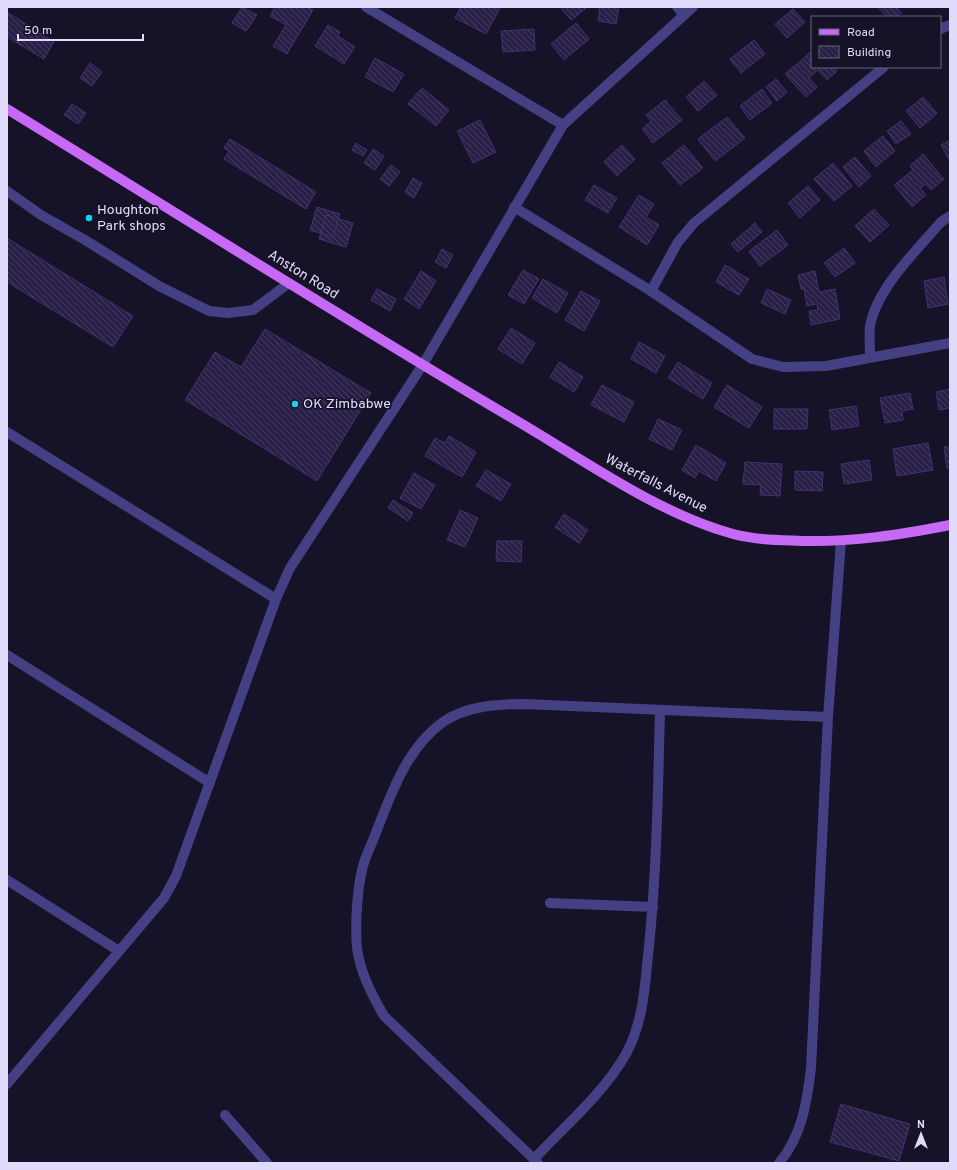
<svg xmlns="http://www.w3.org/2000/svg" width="957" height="1170" font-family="Overpass,sans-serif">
<defs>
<pattern id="building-back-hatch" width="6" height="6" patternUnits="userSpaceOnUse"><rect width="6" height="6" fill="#291f47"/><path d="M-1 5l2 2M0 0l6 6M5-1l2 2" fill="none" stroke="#483f62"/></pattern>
</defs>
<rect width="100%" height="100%" fill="#161228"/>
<!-- building -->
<path fill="url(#building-back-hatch)" stroke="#413272" d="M 242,7 L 257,15 L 246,31 L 232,23 Z
M 275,7 L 308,7 L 313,10 L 287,54 L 273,46 L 286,25 L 270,16 Z
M 461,7 L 498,7 L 500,8 L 486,34 L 455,18 Z
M 560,7 L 585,7 L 586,8 L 571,20 Z
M 600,7 L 619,7 L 616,24 L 598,21 Z
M 878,7 L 896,7 L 901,13 L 895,17 L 887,17 Z
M 793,9 L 805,22 L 787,38 L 775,24 Z
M 7,12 L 54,42 L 44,59 L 7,37 Z
M 576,23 L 589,39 L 564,60 L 551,44 Z
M 328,25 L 340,32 L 338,36 L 355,47 L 344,64 L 315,46 Z
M 534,29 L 535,50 L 503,52 L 501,31 Z
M 754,40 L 765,54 L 741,73 L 730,59 Z
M 812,51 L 812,67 L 834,67 L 837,71 L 827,80 L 818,70 L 809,78 L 817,87 L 806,97 L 785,74 Z
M 375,58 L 404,74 L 393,92 L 365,77 Z
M 90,63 L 102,72 L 92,86 L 80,78 Z
M 776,79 L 787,92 L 777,101 L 766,87 Z
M 704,81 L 717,95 L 698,111 L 686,97 Z
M 422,88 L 449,110 L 436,126 L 408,104 Z
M 762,89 L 772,103 L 750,120 L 740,106 Z
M 923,97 L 937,113 L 920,128 L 906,111 Z
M 665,100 L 682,120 L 653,143 L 642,129 L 651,121 L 646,115 Z
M 72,104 L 86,113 L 78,124 L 64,115 Z
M 727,117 L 745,138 L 715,161 L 698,139 Z
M 480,120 L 496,152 L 473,163 L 457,131 Z
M 901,121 L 911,134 L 896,144 L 887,131 Z
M 883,136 L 895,151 L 876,167 L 864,151 Z
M 230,139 L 316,192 L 306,209 L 224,159 L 229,151 L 224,148 Z
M 950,140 L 950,161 L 941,145 Z
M 356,143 L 367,150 L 363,156 L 352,150 Z
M 622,145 L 635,159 L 617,176 L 604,162 Z
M 684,145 L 703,168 L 680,185 L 662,163 Z
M 373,149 L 384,156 L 375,170 L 364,163 Z
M 923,154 L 944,179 L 931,190 L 926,184 L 920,188 L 926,195 L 912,207 L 894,185 L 913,170 L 910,166 Z
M 855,157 L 871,176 L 859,187 L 843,167 Z
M 833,163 L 852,186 L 834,201 L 814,179 Z
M 391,165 L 400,172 L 389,186 L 380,179 Z
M 413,178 L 422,183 L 414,198 L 405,192 Z
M 594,185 L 617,198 L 608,213 L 585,200 Z
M 808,186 L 820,200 L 800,218 L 788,203 Z
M 639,195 L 654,204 L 646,217 L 659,225 L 647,245 L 619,227 Z
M 317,207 L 340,214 L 333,237 L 310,230 Z
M 874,209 L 889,225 L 870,242 L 855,226 Z
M 326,215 L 353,223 L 346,247 L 319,239 Z
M 755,223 L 762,232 L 738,252 L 731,244 Z
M 777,230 L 788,245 L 760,266 L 749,251 Z
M 7,238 L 133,316 L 113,347 L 7,282 Z
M 844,248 L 855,263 L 835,277 L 824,263 Z
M 442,249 L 453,255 L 446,268 L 435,262 Z
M 725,265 L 749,279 L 739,295 L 716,282 Z
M 523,270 L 539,279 L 524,304 L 508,295 Z
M 421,271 L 436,281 L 419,309 L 404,299 Z
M 815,271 L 819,292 L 835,289 L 840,319 L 811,325 L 809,311 L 818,310 L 817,304 L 807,306 L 804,289 L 801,289 L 798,275 Z
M 944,277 L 948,304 L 928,308 L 924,281 Z
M 543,279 L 568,293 L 557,313 L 532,298 Z
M 377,289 L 396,299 L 390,311 L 371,300 Z
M 767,289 L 791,300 L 785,314 L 761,303 Z
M 581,291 L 600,301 L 584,331 L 565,320 Z
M 511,328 L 535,343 L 522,364 L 498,349 Z
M 265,329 L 371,393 L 317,481 L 185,400 L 215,352 L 241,367 Z
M 639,342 L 665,356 L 656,373 L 631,359 Z
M 559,362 L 583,377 L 574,392 L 550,377 Z
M 678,362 L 712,383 L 703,399 L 668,378 Z
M 602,385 L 634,402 L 624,422 L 591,405 Z
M 727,385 L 762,407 L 749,428 L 714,407 Z
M 950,389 L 950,408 L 939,410 L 936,392 Z
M 910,393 L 913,409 L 902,411 L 903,420 L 885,423 L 880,398 Z
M 856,406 L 859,426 L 832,430 L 829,410 Z
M 774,409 L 808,409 L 807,429 L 774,429 Z
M 658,419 L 682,430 L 672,450 L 649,439 Z
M 449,436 L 476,452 L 462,477 L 425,456 L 435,438 L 445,443 Z
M 928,443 L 933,470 L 897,476 L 893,449 Z
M 696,445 L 726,463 L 716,481 L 699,471 L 695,478 L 682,470 Z
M 950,446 L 950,468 L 947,468 L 944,447 Z
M 869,460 L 872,480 L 844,484 L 841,464 Z
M 745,462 L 782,464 L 780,496 L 760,495 L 761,485 L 743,484 Z
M 486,470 L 511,484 L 501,501 L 476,486 Z
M 795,471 L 823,472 L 822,491 L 795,490 Z
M 414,473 L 435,485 L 421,509 L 400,498 Z
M 393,500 L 413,513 L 408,521 L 388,508 Z
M 460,510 L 478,518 L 465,547 L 447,540 Z
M 564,514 L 588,530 L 579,543 L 555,527 Z
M 497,541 L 522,541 L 521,562 L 496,561 Z
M 841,1104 L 910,1124 L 899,1161 L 830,1142 Z"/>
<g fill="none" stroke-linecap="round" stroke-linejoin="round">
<!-- minor -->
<path stroke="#454084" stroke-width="10" d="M 366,7 L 563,125
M 677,7 L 684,15
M 940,29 L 950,25
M 7,191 L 41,215 L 85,240 L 159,286 L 209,311 L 228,313 L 253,310 L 289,283
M 514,207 L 651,291 L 752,359 L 783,367 L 826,366 L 950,343
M 651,291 L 678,242 L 694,223 L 884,67
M 870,357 C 870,348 869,336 870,326 C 877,288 916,251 941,222 L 950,216
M 7,432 L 276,599
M 7,655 L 210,783
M 7,880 L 119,951
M 550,903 L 653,907
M 7,1084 L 164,898 L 176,876 L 276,599 L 290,568 L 422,366 L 563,125 L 693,7
M 225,1115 L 267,1163
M 534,1159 C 565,1126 603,1094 626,1054 C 644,1021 645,983 649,946 C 657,867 658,788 660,710
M 538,1163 L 384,1016 C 372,995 360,972 357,948 C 355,925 357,888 363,866 C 366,854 373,842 377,830 C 392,791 408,747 443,722 C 466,706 497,704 524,704 L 828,717
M 779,1163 C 802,1136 807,1102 811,1068 L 828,717 L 841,541"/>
<!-- major -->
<path stroke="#c669f6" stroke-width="10" d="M 7,109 C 175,212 342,318 512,418 C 581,458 656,513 733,534 C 756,540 779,540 802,541 C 854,542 899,535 950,525"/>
</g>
<!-- markers -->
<g fill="#13d2f0" stroke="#161228" stroke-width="1.5">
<circle cx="89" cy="218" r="4"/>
<circle cx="295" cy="404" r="4"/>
</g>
<g text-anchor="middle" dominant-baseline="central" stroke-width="3.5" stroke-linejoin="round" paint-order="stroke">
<!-- poi labels -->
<g font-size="14" fill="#e0dbfd" stroke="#161228" text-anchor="start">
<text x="97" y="210">Houghton<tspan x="97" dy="16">Park shops</tspan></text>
<text x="303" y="404">OK Zimbabwe</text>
</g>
<!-- street labels -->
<g font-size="14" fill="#e0dbfd" stroke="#161228">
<text transform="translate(303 275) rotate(32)">Anston Road</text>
<text transform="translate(656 484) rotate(27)">Waterfalls Avenue</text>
</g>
</g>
<!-- border -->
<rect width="957" height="1170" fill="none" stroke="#e0dbfd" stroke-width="16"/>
<!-- legend -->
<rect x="811" y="16" width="130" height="52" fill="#161228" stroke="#67627d"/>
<rect x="819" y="29" width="20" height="6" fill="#c669f6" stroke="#67627d"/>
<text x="847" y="36" font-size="12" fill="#e0dbfd">Road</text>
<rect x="819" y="46" width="20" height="12" fill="url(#building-back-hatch)" stroke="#67627d"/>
<text x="847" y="56" font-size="12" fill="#e0dbfd">Building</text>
<!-- north arrow -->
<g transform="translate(921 1134)" stroke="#161228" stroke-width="3" paint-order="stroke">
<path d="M0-3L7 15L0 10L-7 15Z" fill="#e0dbfd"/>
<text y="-6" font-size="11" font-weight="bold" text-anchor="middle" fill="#e0dbfd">N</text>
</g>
<!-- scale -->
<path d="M18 34v6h125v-6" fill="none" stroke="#e0dbfd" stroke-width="2"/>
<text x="24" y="34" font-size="12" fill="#e0dbfd" stroke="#161228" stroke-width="3" paint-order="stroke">50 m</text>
</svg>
